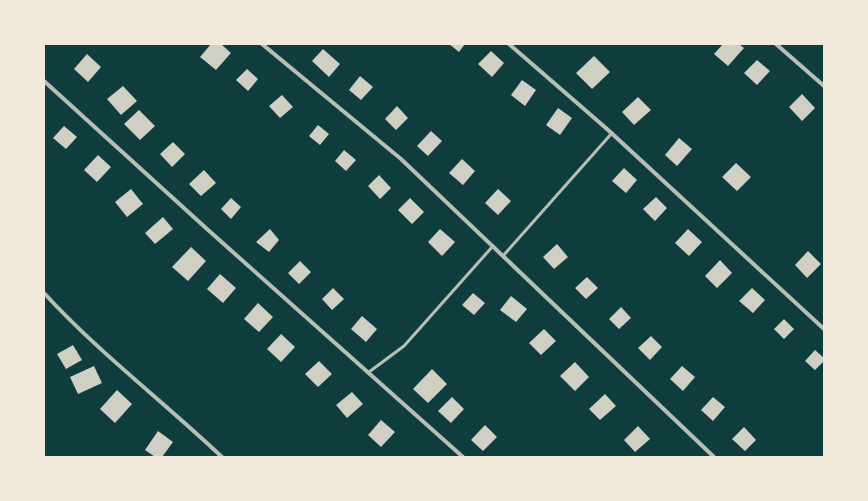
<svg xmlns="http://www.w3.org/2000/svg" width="868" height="501" font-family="Georgia,serif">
<rect width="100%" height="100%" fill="#0f3d3e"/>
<!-- building -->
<path fill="#cfcfc3" d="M 211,44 L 221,44 L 231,53 L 216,70 L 200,57 Z
M 449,44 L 465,44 L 459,52 Z
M 723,44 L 739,44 L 744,48 L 728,66 L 714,54 Z
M 323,49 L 340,64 L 329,77 L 312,61 Z
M 491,51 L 504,63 L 492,77 L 478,64 Z
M 87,54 L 101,67 L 88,82 L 74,69 Z
M 594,56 L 610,72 L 592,89 L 576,73 Z
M 757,60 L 770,71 L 757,85 L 744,73 Z
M 247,69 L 258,79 L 248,91 L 236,80 Z
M 360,76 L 373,87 L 361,100 L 349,90 Z
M 522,80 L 536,90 L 525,106 L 511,95 Z
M 123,86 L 137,101 L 121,115 L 107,99 Z
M 802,94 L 815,108 L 802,121 L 789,107 Z
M 282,95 L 293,107 L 280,118 L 269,106 Z
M 638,97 L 651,110 L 634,125 L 622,112 Z
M 397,106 L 408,118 L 396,130 L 385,119 Z
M 558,108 L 572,118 L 560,135 L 546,125 Z
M 139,110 L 155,126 L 140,140 L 124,124 Z
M 318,125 L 329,134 L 320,145 L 309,136 Z
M 64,126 L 77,137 L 66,149 L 53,138 Z
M 431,131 L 442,141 L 428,156 L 417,146 Z
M 679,138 L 692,149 L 677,166 L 665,155 Z
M 173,142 L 185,154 L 172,167 L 160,154 Z
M 344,150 L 356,160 L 346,171 L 335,161 Z
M 98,155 L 111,167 L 97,182 L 84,170 Z
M 462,159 L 475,171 L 463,185 L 449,173 Z
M 736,163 L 751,177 L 737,191 L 722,177 Z
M 624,168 L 637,180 L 626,193 L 612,181 Z
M 204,170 L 216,183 L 201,196 L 189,184 Z
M 379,175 L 391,188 L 380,199 L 368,186 Z
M 131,189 L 143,204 L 127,217 L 115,202 Z
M 498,189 L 511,201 L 498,215 L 485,203 Z
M 656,197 L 667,208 L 655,221 L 643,209 Z
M 231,198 L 241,207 L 231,219 L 221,209 Z
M 410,198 L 424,212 L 412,224 L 398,210 Z
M 163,217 L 173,229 L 155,244 L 145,233 Z
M 270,229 L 279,240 L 269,252 L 256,242 Z
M 440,229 L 455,242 L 442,256 L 428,242 Z
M 688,229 L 702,242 L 689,256 L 675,243 Z
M 557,244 L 568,257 L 554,269 L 543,257 Z
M 191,247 L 206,261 L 188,281 L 172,267 Z
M 808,251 L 821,264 L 807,278 L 795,265 Z
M 720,260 L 732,273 L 717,288 L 705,276 Z
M 300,261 L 311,272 L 299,284 L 288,273 Z
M 220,274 L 236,288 L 223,303 L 207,289 Z
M 587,277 L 598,288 L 586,299 L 575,288 Z
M 333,288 L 344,299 L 332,310 L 322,299 Z
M 752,288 L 765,300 L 753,313 L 739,301 Z
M 473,293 L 485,303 L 474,315 L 462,305 Z
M 511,296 L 527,309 L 516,322 L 500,310 Z
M 258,303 L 273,317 L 259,332 L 244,319 Z
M 621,307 L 631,318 L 619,329 L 609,319 Z
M 362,316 L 377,329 L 366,342 L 351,329 Z
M 784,319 L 794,329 L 784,339 L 774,329 Z
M 544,329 L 556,341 L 541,355 L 529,343 Z
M 281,334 L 295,347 L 281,362 L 267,349 Z
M 651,336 L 662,347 L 650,360 L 638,348 Z
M 73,345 L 82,360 L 66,369 L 57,354 Z
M 815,350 L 824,358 L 824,361 L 815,370 L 805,361 Z
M 319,361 L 332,374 L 318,387 L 305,374 Z
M 575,362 L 589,377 L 575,391 L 560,376 Z
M 94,366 L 102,383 L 78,394 L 70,377 Z
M 682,366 L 695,377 L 683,391 L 670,379 Z
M 432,369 L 447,384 L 428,403 L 413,389 Z
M 117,390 L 132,404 L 115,423 L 100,409 Z
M 352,392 L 363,404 L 347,418 L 336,405 Z
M 605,394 L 616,406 L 600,420 L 589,409 Z
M 452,397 L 464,409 L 451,423 L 438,411 Z
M 713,397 L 725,407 L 713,421 L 701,410 Z
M 381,420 L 395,432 L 381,447 L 368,435 Z
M 485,425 L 497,437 L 483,451 L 471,440 Z
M 638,426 L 650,439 L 635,452 L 624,440 Z
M 744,427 L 756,440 L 745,451 L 732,439 Z
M 158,431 L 173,442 L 162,457 L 155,457 L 145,450 Z"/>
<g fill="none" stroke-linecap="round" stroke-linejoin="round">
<!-- service -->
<path stroke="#b8beb3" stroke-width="3" d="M 503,256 L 612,133
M 369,372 L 404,346 L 493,246"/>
<!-- minor -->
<path stroke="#b8beb3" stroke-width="4" d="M 262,44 L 401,159 L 714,457
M 509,44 L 607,129 L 824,329
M 776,44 L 824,86
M 44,81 L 207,229 L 463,457
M 44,293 C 99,353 163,401 222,457"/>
</g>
<!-- border -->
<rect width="868" height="501" fill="none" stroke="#f1e9da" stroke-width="90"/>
</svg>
